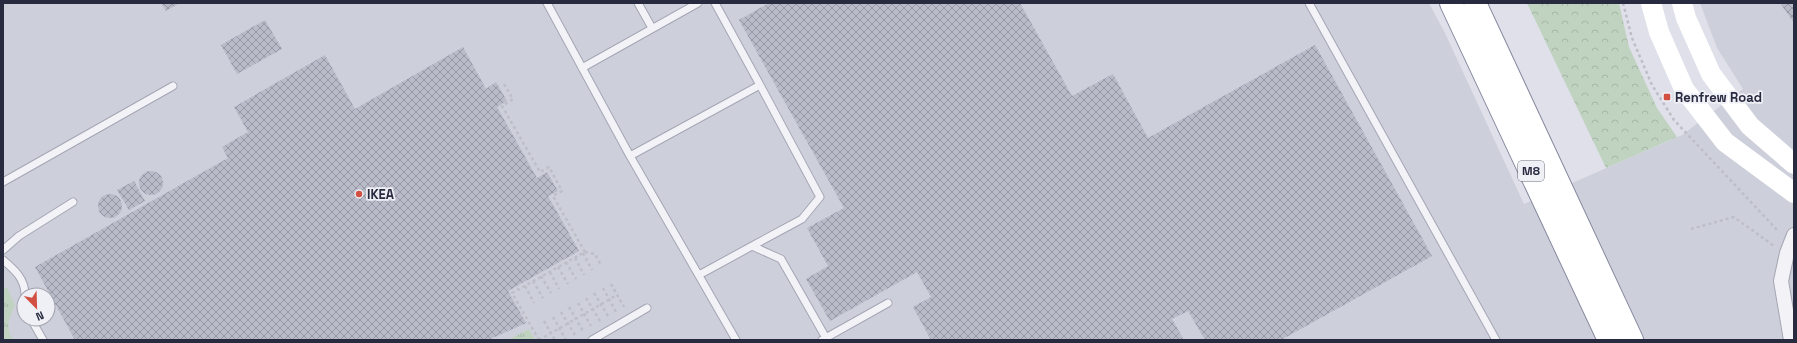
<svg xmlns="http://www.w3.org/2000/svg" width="1797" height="343" font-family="'Space Grotesk',sans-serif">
<defs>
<pattern id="grass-tufts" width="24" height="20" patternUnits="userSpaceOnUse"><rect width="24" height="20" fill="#c0d3c0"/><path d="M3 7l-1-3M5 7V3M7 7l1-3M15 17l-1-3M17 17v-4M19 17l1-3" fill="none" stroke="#a5b5a6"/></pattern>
<pattern id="forest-crowns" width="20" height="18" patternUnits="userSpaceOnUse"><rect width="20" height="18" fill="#c0d3c0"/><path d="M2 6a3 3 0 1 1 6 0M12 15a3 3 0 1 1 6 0" fill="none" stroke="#a5b5a6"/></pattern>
<pattern id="building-cross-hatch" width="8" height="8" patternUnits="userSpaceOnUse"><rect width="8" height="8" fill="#b9bbc9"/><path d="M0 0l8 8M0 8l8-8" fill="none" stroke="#9698a5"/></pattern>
</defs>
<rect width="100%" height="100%" fill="#dfe0e9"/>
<!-- built -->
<path fill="#cdcfdb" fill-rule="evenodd" d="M 3,3 L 1429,3 L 1445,33 L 1524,204 L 1682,135 L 1743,89 L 1717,48 L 1700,3 L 1794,3 L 1794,340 L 3,340 ZM 24,295 L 48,295 L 48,319 L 24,319 Z"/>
<!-- grass -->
<path fill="url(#grass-tufts)" d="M 3,288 L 7,288 L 15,305 C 9,319 5,327 13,340 L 3,340 Z
M 529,329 L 535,340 L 508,340 Z"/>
<!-- forest -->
<path fill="url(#forest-crowns)" d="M 1527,3 L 1619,3 L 1629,47 L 1657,108 L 1677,137 L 1606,168 Z"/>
<!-- building -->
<path fill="url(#building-cross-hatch)" d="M 161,3 L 180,3 L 166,11 Z
M 769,3 L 1020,3 L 1072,96 L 1113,74 L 1148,138 L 1315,45 L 1432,256 L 1281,340 L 1205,340 L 1188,311 L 1172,319 L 1184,340 L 931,340 L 913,307 L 931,297 L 917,272 L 830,321 L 806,279 L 828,266 L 807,228 L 844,208 L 739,20 Z
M 1780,3 L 1794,3 L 1794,23 Z
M 265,20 L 282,49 L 237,74 L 221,45 Z
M 463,47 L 486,89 L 496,82 L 507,101 L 497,107 L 537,178 L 547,172 L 558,191 L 548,196 L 579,251 L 508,291 L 526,323 L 488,340 L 75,340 L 35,267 L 228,158 L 222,147 L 248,132 L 234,107 L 325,55 L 355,109 Z
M139 183a12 12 0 1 1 24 0a12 12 0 1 1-24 0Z
M 134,181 L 145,201 L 129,210 L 117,190 Z
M98 206a12 12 0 1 1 24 0a12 12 0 1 1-24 0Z"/>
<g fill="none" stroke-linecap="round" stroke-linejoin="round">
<!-- lane casing -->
<g stroke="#a4a6b3" stroke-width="9">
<path id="lane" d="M 547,3 L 630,156 L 736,340
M 638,3 L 652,28
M 1309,3 L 1496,340
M 582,68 L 698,3
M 630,156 L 760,85 L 715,3
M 3,182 L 173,86
M 752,246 L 802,219 L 820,197 L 760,85
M 3,250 L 19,236 L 73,202
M 3,260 C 15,270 25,279 25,295
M 699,275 L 752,246 L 781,259 L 826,338
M 31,319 L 43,340
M 592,340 L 647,308
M 822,340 L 888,303"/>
</g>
<!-- street casing -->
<g stroke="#a4a6b3" stroke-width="16">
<path id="street" d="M 1791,340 L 1781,281 L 1787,253 L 1794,235"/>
</g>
<!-- highway casing -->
<g stroke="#868aa0" stroke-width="24">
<path id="highway" d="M 1451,3 L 1609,340
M 1475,3 L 1632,340"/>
</g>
<!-- path -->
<path stroke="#bdbec7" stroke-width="2.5" stroke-dasharray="3 3" stroke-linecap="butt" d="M 1623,3 L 1632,38 L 1652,85 L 1674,120 L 1779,232
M 504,84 L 513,99 L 502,106 L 540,172 L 549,167 L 562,191 L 553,196 L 585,252 L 512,293 L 539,340
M 1691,229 L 1734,217 L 1774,246
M 585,252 L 595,254 L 601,265
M 583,253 L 592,270
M 575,258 L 584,275
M 566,262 L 576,279
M 558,267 L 568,284
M 550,272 L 559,289
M 541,276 L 551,293
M 533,281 L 543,298
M 611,284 L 624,307
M 525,286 L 534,303
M 603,288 L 616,312
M 594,293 L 608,316
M 586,298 L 600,321
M 578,303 L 591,326
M 569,307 L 583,331
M 561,312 L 575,335
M 553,317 L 566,340
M 544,321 L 555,340
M 490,339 L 490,340
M 539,340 L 617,295"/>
<!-- lane -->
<use href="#lane" stroke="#f2f2f7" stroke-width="7"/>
<!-- street -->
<use href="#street" stroke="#f2f2f7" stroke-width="14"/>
<!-- secondary -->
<path stroke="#fff" stroke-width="20" d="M 1651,3 L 1659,32 L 1684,89 L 1725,142 L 1794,193
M 1682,3 L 1686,18 L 1711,74 L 1750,126 L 1794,164"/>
<!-- highway -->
<use href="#highway" stroke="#fff" stroke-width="22"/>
</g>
<!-- markers -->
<g fill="#d15041" stroke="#eff0f6" stroke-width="1.5">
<rect x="1663" y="93" width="8" height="8" rx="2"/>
<circle cx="359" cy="194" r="4"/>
</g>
<g text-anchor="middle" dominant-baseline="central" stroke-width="3.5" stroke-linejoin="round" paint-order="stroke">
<!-- shield labels -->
<rect fill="#eff0f6" stroke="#646577" stroke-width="1" x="1518" y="161" width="26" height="20" rx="3"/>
<g font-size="12" font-weight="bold" fill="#282a40">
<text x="1531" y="171">M8</text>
</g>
<!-- poi labels -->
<g font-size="13" font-weight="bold" fill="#282a40" stroke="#eff0f6" text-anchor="start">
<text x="1675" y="97">Renfrew Road</text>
<text x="367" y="194">IKEA</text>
</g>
</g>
<!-- border -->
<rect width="1797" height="343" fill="none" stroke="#282a40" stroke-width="8"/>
<!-- north arrow -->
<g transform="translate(36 307) rotate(157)"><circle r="19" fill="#eff0f6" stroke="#9fa1ad"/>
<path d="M0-3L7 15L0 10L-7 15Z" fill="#d15041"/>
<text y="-6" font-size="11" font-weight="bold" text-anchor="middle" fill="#282a40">N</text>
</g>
</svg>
